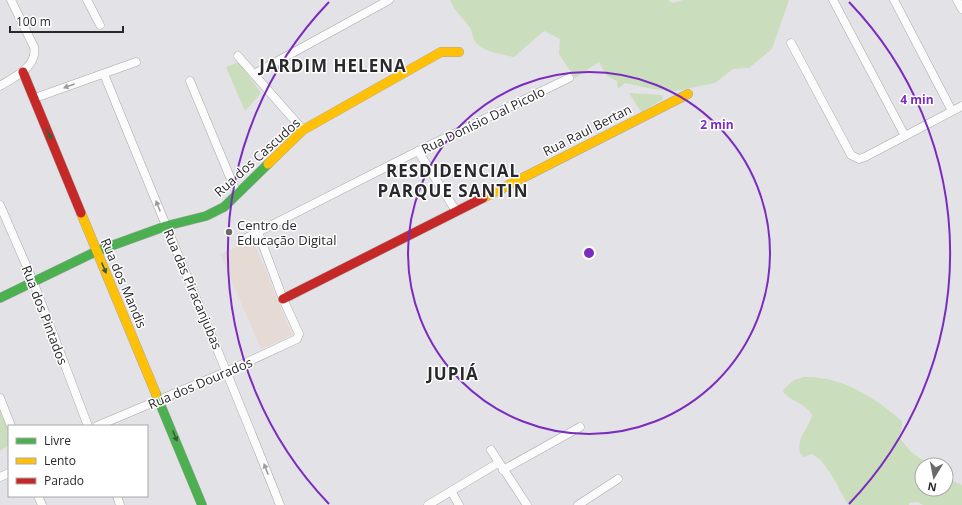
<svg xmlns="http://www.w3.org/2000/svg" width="962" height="505" font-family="'Open Sans',sans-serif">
<rect width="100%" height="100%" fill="#e3e3e7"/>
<!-- education -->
<path fill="#e6dad5" d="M 253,240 L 292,335 L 261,349 L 220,254 Z"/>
<!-- green -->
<path fill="#caddbc" d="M 450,0 L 668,0 L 673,3 L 683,0 L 789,0 L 772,49 L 749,68 L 733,69 L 715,83 L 676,91 L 652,89 L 625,83 L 618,89 L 617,81 L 607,76 L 599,62 L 575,78 L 559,54 L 560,39 L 544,31 L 514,57 C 501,54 481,52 474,40 C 472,36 472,31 470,28 C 463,17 456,14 450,0 Z
M 239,62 L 261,93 L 245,111 L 226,67 Z
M 629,93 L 662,95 L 663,99 L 641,112 Z
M 804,377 C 842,376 874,397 902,421 L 902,426 L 899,437 L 911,452 L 930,465 L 922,465 L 922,489 L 946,489 L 946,478 L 962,485 L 962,505 L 923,505 L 918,502 L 909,503 L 909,505 L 848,505 C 840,491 827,461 812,454 L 804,457 L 800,453 C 796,437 809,429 812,415 C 806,404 793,402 784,393 L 783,390 L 794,380 Z
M 0,409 L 9,430 L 9,445 L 0,451 Z"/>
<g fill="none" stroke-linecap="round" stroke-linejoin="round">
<!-- street casing -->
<g stroke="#a7a8aa" stroke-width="9">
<path id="street" d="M 87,0 L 100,25
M 833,0 L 905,136
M 894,0 L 952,111
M 957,0 L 962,9
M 791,43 L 851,155 L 859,159 L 865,157 L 962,106
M 238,56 L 303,130
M 104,74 C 162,218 223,360 280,505
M 254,74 L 389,0
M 190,81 L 237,194
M 0,86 C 14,77 38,67 34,47 L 11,0
M 35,98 L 136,62
M 418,151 L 456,211
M 0,205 L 33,281 L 88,426
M 246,238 L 418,151 L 569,78
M 0,398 L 11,426
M 97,426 L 228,371 L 297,339 L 299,334 L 283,299 L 258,232
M 491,450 L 527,505
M 503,470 L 580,427
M 0,477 L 9,473
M 451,491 L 459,505
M 38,496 L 42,505
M 117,496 L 120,505
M 428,505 L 498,463
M 578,505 L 618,479"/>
</g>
<!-- fast casing -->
<g stroke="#a7a8aa" stroke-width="10">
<path id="fast" d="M 0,298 L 97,251 L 166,226 L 206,216 L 224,207 L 268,164
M 156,394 L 202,505"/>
</g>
<!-- slow casing -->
<g stroke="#a7a8aa" stroke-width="10">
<path id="slow" d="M 268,164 L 303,130 L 441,52 L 459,52
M 483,198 L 688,94
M 81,213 L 156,394"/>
</g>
<!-- jam casing -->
<g stroke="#a7a8aa" stroke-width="10">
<path id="jam" d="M 23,72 L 81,213
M 283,299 L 483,198"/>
</g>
<!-- street -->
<use href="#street" stroke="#fbfbfb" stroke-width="8"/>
<!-- fast -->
<use href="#fast" stroke="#4caf50" stroke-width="9"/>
<!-- slow -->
<use href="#slow" stroke="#ffc107" stroke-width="9"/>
<!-- jam -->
<use href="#jam" stroke="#c62828" stroke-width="9"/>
</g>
<!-- one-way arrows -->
<defs><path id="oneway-solid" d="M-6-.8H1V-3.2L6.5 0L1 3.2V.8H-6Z"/></defs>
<g fill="#9c9c9e">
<use href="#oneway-solid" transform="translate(69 86) rotate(160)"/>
<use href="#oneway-solid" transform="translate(158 206) rotate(-112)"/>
<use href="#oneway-solid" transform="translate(266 469) rotate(-111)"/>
</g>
<g fill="#375f3a">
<use href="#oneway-solid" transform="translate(49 134) rotate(68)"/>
<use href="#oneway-solid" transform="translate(104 268) rotate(67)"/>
<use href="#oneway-solid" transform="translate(175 436) rotate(68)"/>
</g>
<!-- distance rings -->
<g fill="none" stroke="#7b2cbf" stroke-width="2">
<circle cx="589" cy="253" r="181"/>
<path d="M329 504A362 362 0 0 1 329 2M849 2A362 362 0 0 1 849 504"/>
</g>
<!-- markers -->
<circle fill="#6a6a6d" stroke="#fff" stroke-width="1.5" cx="229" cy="232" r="4"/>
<g text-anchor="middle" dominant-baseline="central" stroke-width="3" stroke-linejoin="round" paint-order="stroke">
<!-- street labels -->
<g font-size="13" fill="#29292c" stroke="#fff">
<text transform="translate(483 120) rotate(-26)">Rua Donísio Dal Picolo</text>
<text transform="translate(587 130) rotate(-27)">Rua Raul Bertan</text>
<text transform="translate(257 157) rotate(-42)">Rua dos Cascudos</text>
<text transform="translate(124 283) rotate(67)">Rua dos Mandis</text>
<text transform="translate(193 289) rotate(67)">Rua das Piracanjubas</text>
<text transform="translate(45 315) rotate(69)">Rua dos Pintados</text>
<text transform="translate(200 383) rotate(-23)">Rua dos Dourados</text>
</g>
<!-- poi labels -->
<g font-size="13" fill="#29292c" stroke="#fff" text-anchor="start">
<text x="237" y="225">Centro de<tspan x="237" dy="15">Educação Digital</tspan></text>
</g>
<!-- district labels -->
<g font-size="17" font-weight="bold" letter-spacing="1" fill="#29292c" stroke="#fff">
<text x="333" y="65">JARDIM HELENA</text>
<text x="453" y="170">RESDIDENCIAL<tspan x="453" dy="20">PARQUE SANTIN</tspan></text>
<text x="453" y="373">JUPIÁ</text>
</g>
</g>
<circle cx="589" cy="253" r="6" fill="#7b2cbf" stroke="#fff" stroke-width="2"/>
<g font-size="12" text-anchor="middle" font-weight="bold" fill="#7b2cbf" stroke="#fff" stroke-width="3" stroke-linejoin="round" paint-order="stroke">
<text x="917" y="104">4 min</text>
<text x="717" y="129">2 min</text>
</g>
<!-- legend -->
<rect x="8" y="425" width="140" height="72" fill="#ffffff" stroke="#a9a9ab"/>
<rect x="16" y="438" width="20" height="6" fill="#4caf50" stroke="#a9a9ab"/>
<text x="44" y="445" font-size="12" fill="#29292c">Livre</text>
<rect x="16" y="458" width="20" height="6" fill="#ffc107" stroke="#a9a9ab"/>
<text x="44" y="465" font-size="12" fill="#29292c">Lento</text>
<rect x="16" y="478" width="20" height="6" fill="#c62828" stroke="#a9a9ab"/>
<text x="44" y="485" font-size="12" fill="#29292c">Parado</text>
<!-- north arrow -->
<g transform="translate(934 477) rotate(190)"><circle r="19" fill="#ffffff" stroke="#a9a9ab"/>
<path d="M0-3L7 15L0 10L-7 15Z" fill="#6a6a6d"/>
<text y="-6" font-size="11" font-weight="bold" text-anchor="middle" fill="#29292c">N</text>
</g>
<!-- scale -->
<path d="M10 26v6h113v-6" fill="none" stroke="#29292c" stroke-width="2"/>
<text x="16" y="26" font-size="12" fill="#29292c" stroke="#ffffff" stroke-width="3" paint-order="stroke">100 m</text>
</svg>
